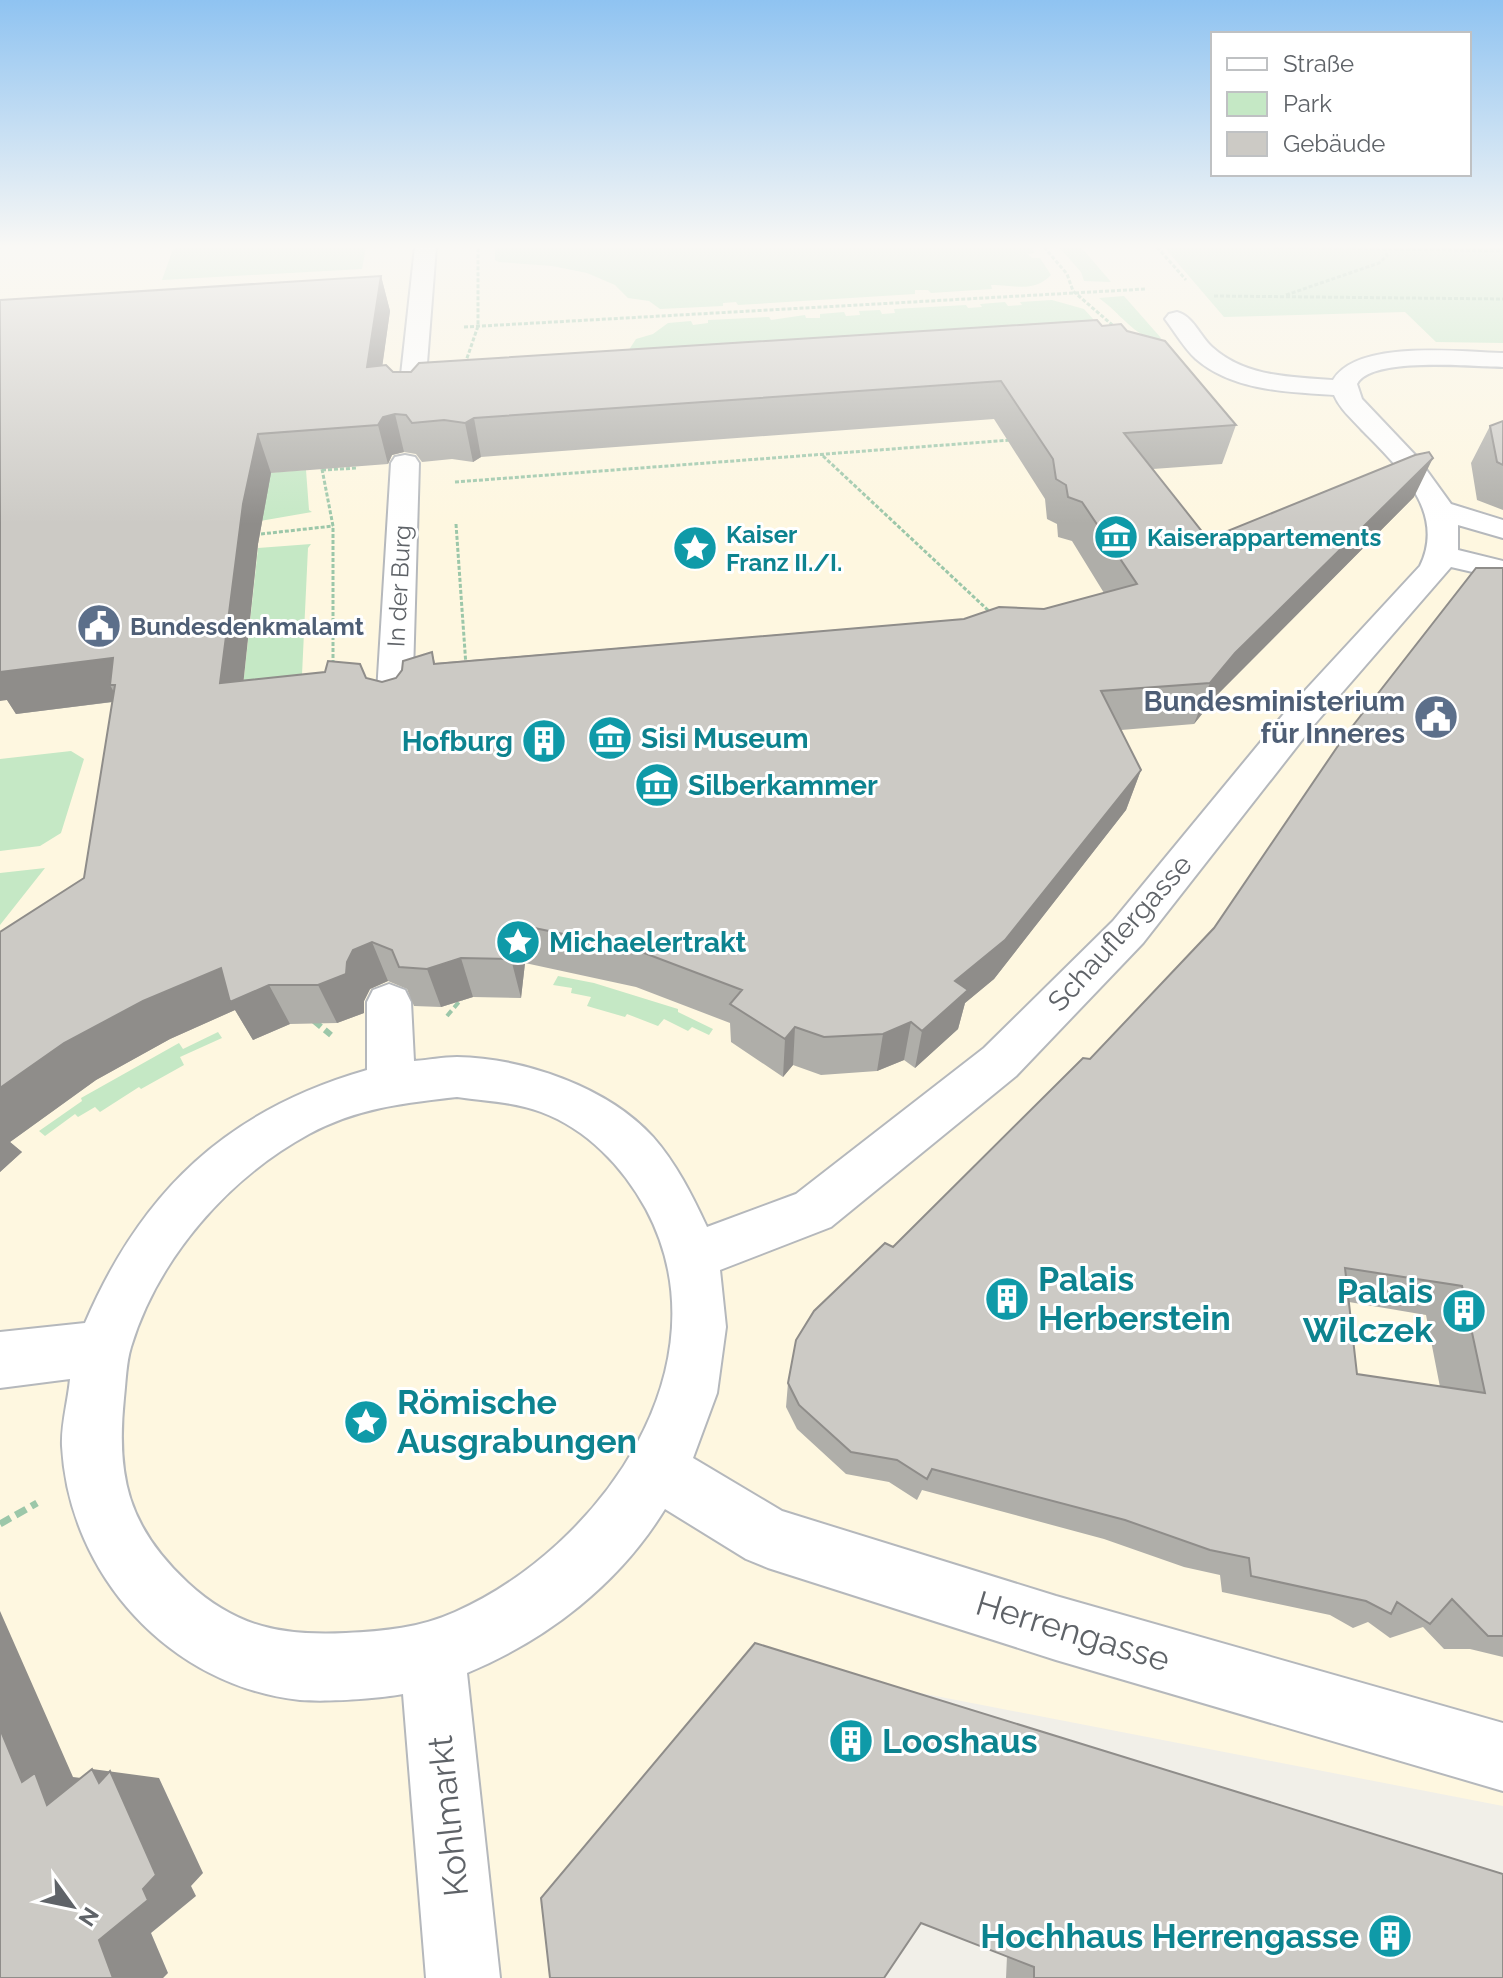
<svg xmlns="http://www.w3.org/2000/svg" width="1503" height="1978" font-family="Raleway,sans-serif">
<rect width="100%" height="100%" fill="#f1efe8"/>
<!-- commercial -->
<path fill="#fef7e0" d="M 0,247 L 1503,247 L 1503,1806 L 755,1661 L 570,1978 L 163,1978 L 168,1973 L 151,1933 L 196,1896 L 191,1886 L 203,1873 L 159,1778 L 77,1788 L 0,1613 Z"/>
<!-- green -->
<path fill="#c5e8c5" d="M 179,247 L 366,247 L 362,269 L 162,280 L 173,249 Z
M 495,247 L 1030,247 L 1035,253 L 1028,254 L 1032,258 L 1040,258 L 1051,275 C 1033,294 1011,284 991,285 L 992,289 L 931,293 L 928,290 L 915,290 L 915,294 L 738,305 L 736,302 L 723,303 L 723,306 L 660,309 L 649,301 L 628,298 L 615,285 L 587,273 L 552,266 L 499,262 L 495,260 Z
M 1059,247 L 1081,247 L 1111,282 L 1084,281 L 1081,272 Z
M 1164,247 L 1503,247 L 1503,343 L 1436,342 L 1405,312 L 1224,317 Z
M 1124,296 L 1161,338 L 1158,341 C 1134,336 1120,313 1099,298 Z
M 1052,300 L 1084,309 L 1112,340 L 621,362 L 636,339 L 653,334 L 668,323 L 691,321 L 693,325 L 708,323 L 708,320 L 769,317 L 771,320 L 805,315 L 806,318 L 820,318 L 820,314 L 844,312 L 846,316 L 860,315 L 859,311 L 880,310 L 882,314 L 895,313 L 894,309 L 966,305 L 968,308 L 982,307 L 980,304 L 1005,302 L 1008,306 L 1022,305 L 1020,302 Z
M 306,470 L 309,510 L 312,512 L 260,521 L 266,473 Z
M 311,544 L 308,548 L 300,717 L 240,714 L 258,548 Z
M 71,751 L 84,759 L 61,833 L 40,846 L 0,851 L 0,759 Z
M 45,868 L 0,925 L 0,873 Z
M 558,976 L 594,983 L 678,1009 L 678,1012 L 713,1029 L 709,1035 L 692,1027 L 688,1031 L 664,1019 L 658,1026 L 627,1014 L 625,1017 L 587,1006 L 591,997 L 571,993 L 572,988 L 553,985 Z
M 218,1032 L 222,1038 L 180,1057 L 184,1065 L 141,1089 L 139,1087 L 100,1112 L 95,1107 L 78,1117 L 75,1114 L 45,1136 L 39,1131 L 82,1101 L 81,1098 L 179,1043 L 183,1049 Z"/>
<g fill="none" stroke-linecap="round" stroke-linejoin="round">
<!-- minor casing -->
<g stroke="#b5b8bc" stroke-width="4">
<path id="minor" d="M 415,247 L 436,247 L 424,402 L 420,407 L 402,407 L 398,402 Z
M 1177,312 C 1193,316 1200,336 1212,347 C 1245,377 1291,377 1333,380 C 1357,339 1461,352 1503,353 L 1503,367 C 1473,367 1372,356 1357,384 L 1362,399 L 1417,457 L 1451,504 L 1503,520 L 1503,538 L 1458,525 L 1458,550 L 1503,561 L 1503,579 L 1451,567 L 1313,726 L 1143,943 L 1016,1076 L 831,1227 L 720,1270 L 726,1327 L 717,1393 L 693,1458 L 782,1511 L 1056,1596 L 1503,1723 L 1503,1791 L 1056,1660 L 768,1568 L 746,1559 L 665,1509 C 619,1584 548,1639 467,1673 L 500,1978 L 426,1978 L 403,1694 C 376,1699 327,1702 300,1700 C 170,1686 69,1575 62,1446 C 61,1424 68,1401 70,1379 L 0,1388 L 0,1332 L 85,1323 C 142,1190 228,1110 367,1070 L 367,1002 L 373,990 L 389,984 L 405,990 L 411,1002 L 414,1061 C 428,1060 443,1057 457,1057 C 523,1058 608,1087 653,1137 C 676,1163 692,1195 707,1227 L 796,1194 L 984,1048 L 1113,921 L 1287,710 L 1420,566 C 1447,511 1397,466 1361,429 C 1351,418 1340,409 1334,395 C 1288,392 1233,391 1196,359 C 1184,348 1175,332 1165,319 L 1169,314 ZM 457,1097 C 485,1101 515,1102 541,1112 C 587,1129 623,1167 646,1209 C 730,1366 599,1548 455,1612 C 419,1628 385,1631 346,1633 C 283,1636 237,1628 188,1583 C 128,1527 116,1477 124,1398 C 126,1381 126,1363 131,1347 C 158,1258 228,1178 309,1134 C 357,1108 404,1103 457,1097 Z
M 405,455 L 415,457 L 419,463 L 412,709 L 406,717 L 394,720 L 382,717 L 376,709 L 391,463 L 395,457 Z"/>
</g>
<!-- path-far3 -->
<path stroke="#9cc7a9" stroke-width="3" stroke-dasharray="4 2" stroke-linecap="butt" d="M 1044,247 L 1067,274 L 1073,291 L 1117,329
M 1157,247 L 1186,280
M 1274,247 L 1503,251
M 1286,295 L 1379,263 L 1387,256 L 1385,248
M 1214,296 L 1503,299
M 464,327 L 1145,289
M 465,364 L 478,326 L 478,247
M 823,456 L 991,613
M 322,469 L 333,526 L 333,668
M 322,470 L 357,468
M 455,482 L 1011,440
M 456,524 L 466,666
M 261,534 L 333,526"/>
<!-- path-far2 -->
<path stroke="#9cc7a9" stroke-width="4" stroke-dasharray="7 4" stroke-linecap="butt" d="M 447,1016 L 464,996"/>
<!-- path-far1 -->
<path stroke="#9cc7a9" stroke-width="6" stroke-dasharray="9 5" stroke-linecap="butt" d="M 314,1021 L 331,1035"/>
<!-- path -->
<path stroke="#9cc7a9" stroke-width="7" stroke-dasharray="12 6" stroke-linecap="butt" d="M 0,1524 L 37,1503"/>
<!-- minor -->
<use href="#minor" fill="#fff" fill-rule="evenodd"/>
</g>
<!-- wall -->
<path fill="#afaea9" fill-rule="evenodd" d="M 381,276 L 390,311 L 382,366 L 393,372 L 411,372 L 1102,326 L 1127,331 L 1236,425 L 1222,464 L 1153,469 L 1208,539 L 1414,497 L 1218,694 L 1194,724 L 1121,730 L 1141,770 L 1126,810 L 994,979 L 965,1003 L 958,1029 L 915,1068 L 904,1060 L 877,1071 L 821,1075 L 793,1065 L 783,1077 L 731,1042 L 730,1023 L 636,987 L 525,963 L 521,998 L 473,997 L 441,1007 L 414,1006 L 407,989 L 388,981 L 370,989 L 364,1001 L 364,1013 L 337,1023 L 290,1024 L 253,1040 L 235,1010 L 170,1039 L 96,1080 L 10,1142 L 22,1152 L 0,1172 L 0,932 L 84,878 L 113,702 L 16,714 L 7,700 ZM 994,419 L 1045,499 L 1047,519 L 1057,524 L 1058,537 L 1072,541 L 1104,593 L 1044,609 L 964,619 L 435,663 L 432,652 L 396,678 L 382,682 L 366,678 L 243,680 L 258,544 L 271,473 L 388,464 L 392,455 L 404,452 L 416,454 L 422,462 L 452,459 L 473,462 L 481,457 Z
M 1503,421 L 1503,510 L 1477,500 L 1471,463 L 1490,426 Z
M 1503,568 L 1503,1657 L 1470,1649 L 1444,1649 L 1423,1627 L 1390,1638 L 1368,1622 L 1353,1628 L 1330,1615 L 1222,1592 L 1220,1575 L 1184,1567 L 1104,1539 L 922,1490 L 917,1500 L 889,1482 L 846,1474 L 797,1429 L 786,1407 L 788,1383 L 893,1247 L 1090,1059 L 1214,928 ZM 1349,1302 L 1426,1315 L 1440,1387 L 1357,1374 Z
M 1503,1874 L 1503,1978 L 1006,1978 L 1007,1956 L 921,1923 L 541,1898 Z"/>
<!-- shaded-wall -->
<path fill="#8f8d8a" d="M 381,276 L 390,311 L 377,404 L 367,367 Z
M 395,414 L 404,452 L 392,455 L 388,464 L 378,425 L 383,417 Z
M 474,418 L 481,457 L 473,462 L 465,423 Z
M 258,434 L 271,473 L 258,544 L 239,724 L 220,683 L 243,504 Z
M 1433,458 L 1414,497 L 1218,694 L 1194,724 L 1210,683 L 1235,653 Z
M 113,658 L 115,685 L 110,685 L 119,701 L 16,714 L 7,700 L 0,701 L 0,664 Z
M 1141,770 L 1126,810 L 994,979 L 965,1003 L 958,1029 L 915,1068 L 922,1031 L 955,981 Z
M 515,924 L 525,963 L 521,998 L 511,959 Z
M 372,942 L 388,981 L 370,989 L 364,1001 L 364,1013 L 337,1023 L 318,985 L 347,962 L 353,950 Z
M 461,958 L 473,997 L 441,1007 L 427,969 Z
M 221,968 L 269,985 L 290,1024 L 253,1040 L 235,1010 L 170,1039 L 96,1080 L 10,1142 L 22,1152 L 0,1172 L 0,1088 L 64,1043 L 143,1001 Z
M 911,1022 L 904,1060 L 877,1071 L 883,1034 Z
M 795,1027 L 793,1065 L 783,1077 L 785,1039 Z
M 0,1611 L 73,1777 L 89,1779 L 47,1805 L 22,1782 L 0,1729 Z
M 92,1769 L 159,1778 L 203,1873 L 191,1886 L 196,1896 L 151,1933 L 168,1973 L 163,1978 L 113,1978 L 99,1940 L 143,1889 Z"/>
<!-- building -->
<path fill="#cccac5" stroke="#8f8d8a" stroke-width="2" fill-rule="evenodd" d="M 381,276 L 367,367 L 386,365 L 393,372 L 411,372 L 419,363 L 1097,320 L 1102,326 L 1121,324 L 1127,331 L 1165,341 L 1236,425 L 1124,433 L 1208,539 L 1415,455 L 1429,452 L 1433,458 L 1235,653 L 1210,683 L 1101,691 L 1141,770 L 1005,940 L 955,981 L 968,990 L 922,1031 L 911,1022 L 883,1034 L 824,1037 L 795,1027 L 785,1039 L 730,1004 L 742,990 L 631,948 L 515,924 L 511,959 L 461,958 L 427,969 L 399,967 L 392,950 L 372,942 L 353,950 L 347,962 L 346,974 L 318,985 L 269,985 L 230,1002 L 221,968 L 143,1001 L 64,1043 L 0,1088 L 0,932 L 84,878 L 115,685 L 110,685 L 113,658 L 0,672 L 0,300 ZM 1001,381 L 1053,459 L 1056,479 L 1066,485 L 1068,497 L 1082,502 L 1137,584 L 1044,609 L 999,607 L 964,619 L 434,664 L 432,652 L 403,661 L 402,670 L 396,678 L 382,682 L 366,678 L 360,664 L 328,661 L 325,672 L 220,683 L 243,504 L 258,434 L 378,425 L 383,417 L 395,414 L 406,415 L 412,423 L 444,420 L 465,423 L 474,418 Z
M 1503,421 L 1503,465 L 1497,462 L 1490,426 Z
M 1476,568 L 1503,568 L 1503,1636 L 1488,1636 L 1452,1599 L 1430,1624 L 1397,1602 L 1391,1614 L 1366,1601 L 1251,1576 L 1249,1558 L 1210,1550 L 1125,1520 L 932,1469 L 927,1479 L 897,1460 L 851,1452 L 799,1405 L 788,1383 L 796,1340 L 814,1311 L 885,1243 L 893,1247 L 1083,1058 L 1090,1059 L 1214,928 L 1344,737 ZM 1345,1268 L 1462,1286 L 1485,1393 L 1357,1374 Z
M 755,1643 L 1503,1874 L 1503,1978 L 1034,1978 L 1034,1967 L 921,1923 L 884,1978 L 550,1978 L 541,1898 Z
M 0,1729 L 22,1782 L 35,1773 L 47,1805 L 92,1769 L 99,1783 L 110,1771 L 156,1875 L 143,1889 L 148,1900 L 99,1940 L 113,1978 L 0,1978 Z"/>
<!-- sky -->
<linearGradient id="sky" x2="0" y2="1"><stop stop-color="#8fc3f1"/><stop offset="0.47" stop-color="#f9f8f5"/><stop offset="1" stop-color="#f9f8f5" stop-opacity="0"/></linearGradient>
<rect width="1503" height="524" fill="url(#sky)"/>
<!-- icons -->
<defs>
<g id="museum-disc" transform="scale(2.3)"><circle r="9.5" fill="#0f9aa8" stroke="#fff"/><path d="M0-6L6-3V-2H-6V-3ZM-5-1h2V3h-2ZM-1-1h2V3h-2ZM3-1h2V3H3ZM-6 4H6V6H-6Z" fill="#fff"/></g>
<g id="sight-disc" transform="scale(2.3)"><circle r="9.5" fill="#0f9aa8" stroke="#fff"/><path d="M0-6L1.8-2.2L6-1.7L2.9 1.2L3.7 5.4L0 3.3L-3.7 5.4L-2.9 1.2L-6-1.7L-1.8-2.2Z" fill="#fff"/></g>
<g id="civic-disc" transform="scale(2.3)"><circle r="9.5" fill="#5c6f8a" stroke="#fff"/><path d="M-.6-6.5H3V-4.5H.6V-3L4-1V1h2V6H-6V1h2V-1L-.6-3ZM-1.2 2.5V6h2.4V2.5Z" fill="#fff"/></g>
<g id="building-disc" transform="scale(2.3)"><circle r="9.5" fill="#0f9aa8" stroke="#fff"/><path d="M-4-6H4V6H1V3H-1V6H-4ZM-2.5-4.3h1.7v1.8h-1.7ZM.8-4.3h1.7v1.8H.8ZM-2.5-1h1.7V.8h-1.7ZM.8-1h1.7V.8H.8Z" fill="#fff"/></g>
</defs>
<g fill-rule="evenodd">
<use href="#museum-disc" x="1116" y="537"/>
<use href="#sight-disc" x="695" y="548"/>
<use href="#civic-disc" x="99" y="626"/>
<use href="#civic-disc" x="1436" y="717"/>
<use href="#museum-disc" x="610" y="738"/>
<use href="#building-disc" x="544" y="741"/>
<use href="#museum-disc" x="657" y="785"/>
<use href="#sight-disc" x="518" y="942"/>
<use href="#building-disc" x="1007" y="1299"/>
<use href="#building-disc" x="1464" y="1311"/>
<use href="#sight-disc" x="366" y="1422"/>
<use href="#building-disc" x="851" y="1741"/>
<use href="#building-disc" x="1390" y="1936"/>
</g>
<g text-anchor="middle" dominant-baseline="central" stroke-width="6" stroke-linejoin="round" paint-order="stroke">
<!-- far-culture labels -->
<g font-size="24" font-weight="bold" fill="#0d838f" stroke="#fff" text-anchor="start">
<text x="726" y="534">Kaiser<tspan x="726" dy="28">Franz II./I.</tspan></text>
<text x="1147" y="537">Kaiserappartements</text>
</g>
<!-- far-street labels -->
<g font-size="24" fill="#5f6368" stroke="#fff">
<text transform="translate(399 586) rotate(-87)">In der Burg</text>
</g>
<!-- far-service labels -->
<g font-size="24" font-weight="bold" fill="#4e5e75" stroke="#fff" text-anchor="start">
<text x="130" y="626">Bundesdenkmalamt</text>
</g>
<!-- service labels -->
<g font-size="28" font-weight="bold" fill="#4e5e75" stroke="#fff" text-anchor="end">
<text x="1405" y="701">Bundesministerium<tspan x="1405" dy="32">für Inneres</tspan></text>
</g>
<!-- culture labels -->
<g font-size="28" font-weight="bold" fill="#0d838f" stroke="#fff" text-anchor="start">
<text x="641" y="738">Sisi Museum</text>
<text x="513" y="741" text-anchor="end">Hofburg</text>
<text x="688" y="785">Silberkammer</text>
<text x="549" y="942">Michaelertrakt</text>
</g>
<!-- street labels -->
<g font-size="28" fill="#5f6368" stroke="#fff">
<text transform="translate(1120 933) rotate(-48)">Schauflergasse</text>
</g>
<!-- near-culture labels -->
<g font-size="34" font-weight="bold" fill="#0d838f" stroke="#fff" text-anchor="start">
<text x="1038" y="1279">Palais<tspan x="1038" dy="39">Herberstein</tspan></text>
<text x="1433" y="1291" text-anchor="end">Palais<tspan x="1433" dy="39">Wilczek</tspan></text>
<text x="397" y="1402">Römische<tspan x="397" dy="39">Ausgrabungen</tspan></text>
<text x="882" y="1741">Looshaus</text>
<text x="1359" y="1936" text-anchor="end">Hochhaus Herrengasse</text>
</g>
<!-- near-street labels -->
<g font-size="34" fill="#5f6368" stroke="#fff">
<text transform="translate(1073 1631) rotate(17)">Herrengasse</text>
<text transform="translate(448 1816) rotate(-96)">Kohlmarkt</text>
</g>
</g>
<!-- legend -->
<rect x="1211" y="32" width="260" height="144" fill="#ffffff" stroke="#bfc1c3" stroke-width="2"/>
<rect x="1227" y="58" width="40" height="12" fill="#ffffff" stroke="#bfc1c3" stroke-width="2"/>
<text x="1283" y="72" font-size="24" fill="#5f6368">Straße</text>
<rect x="1227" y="92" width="40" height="24" fill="#c5e8c5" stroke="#bfc1c3" stroke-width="2"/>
<text x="1283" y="112" font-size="24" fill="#5f6368">Park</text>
<rect x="1227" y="132" width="40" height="24" fill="#cccac5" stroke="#bfc1c3" stroke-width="2"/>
<text x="1283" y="152" font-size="24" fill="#5f6368">Gebäude</text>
<!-- north arrow -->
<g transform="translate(72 1906) rotate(123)" stroke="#ffffff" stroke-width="6" paint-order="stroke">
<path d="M0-6L14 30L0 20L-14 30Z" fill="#5f6368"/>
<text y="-12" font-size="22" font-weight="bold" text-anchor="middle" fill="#5f6368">N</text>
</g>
</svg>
